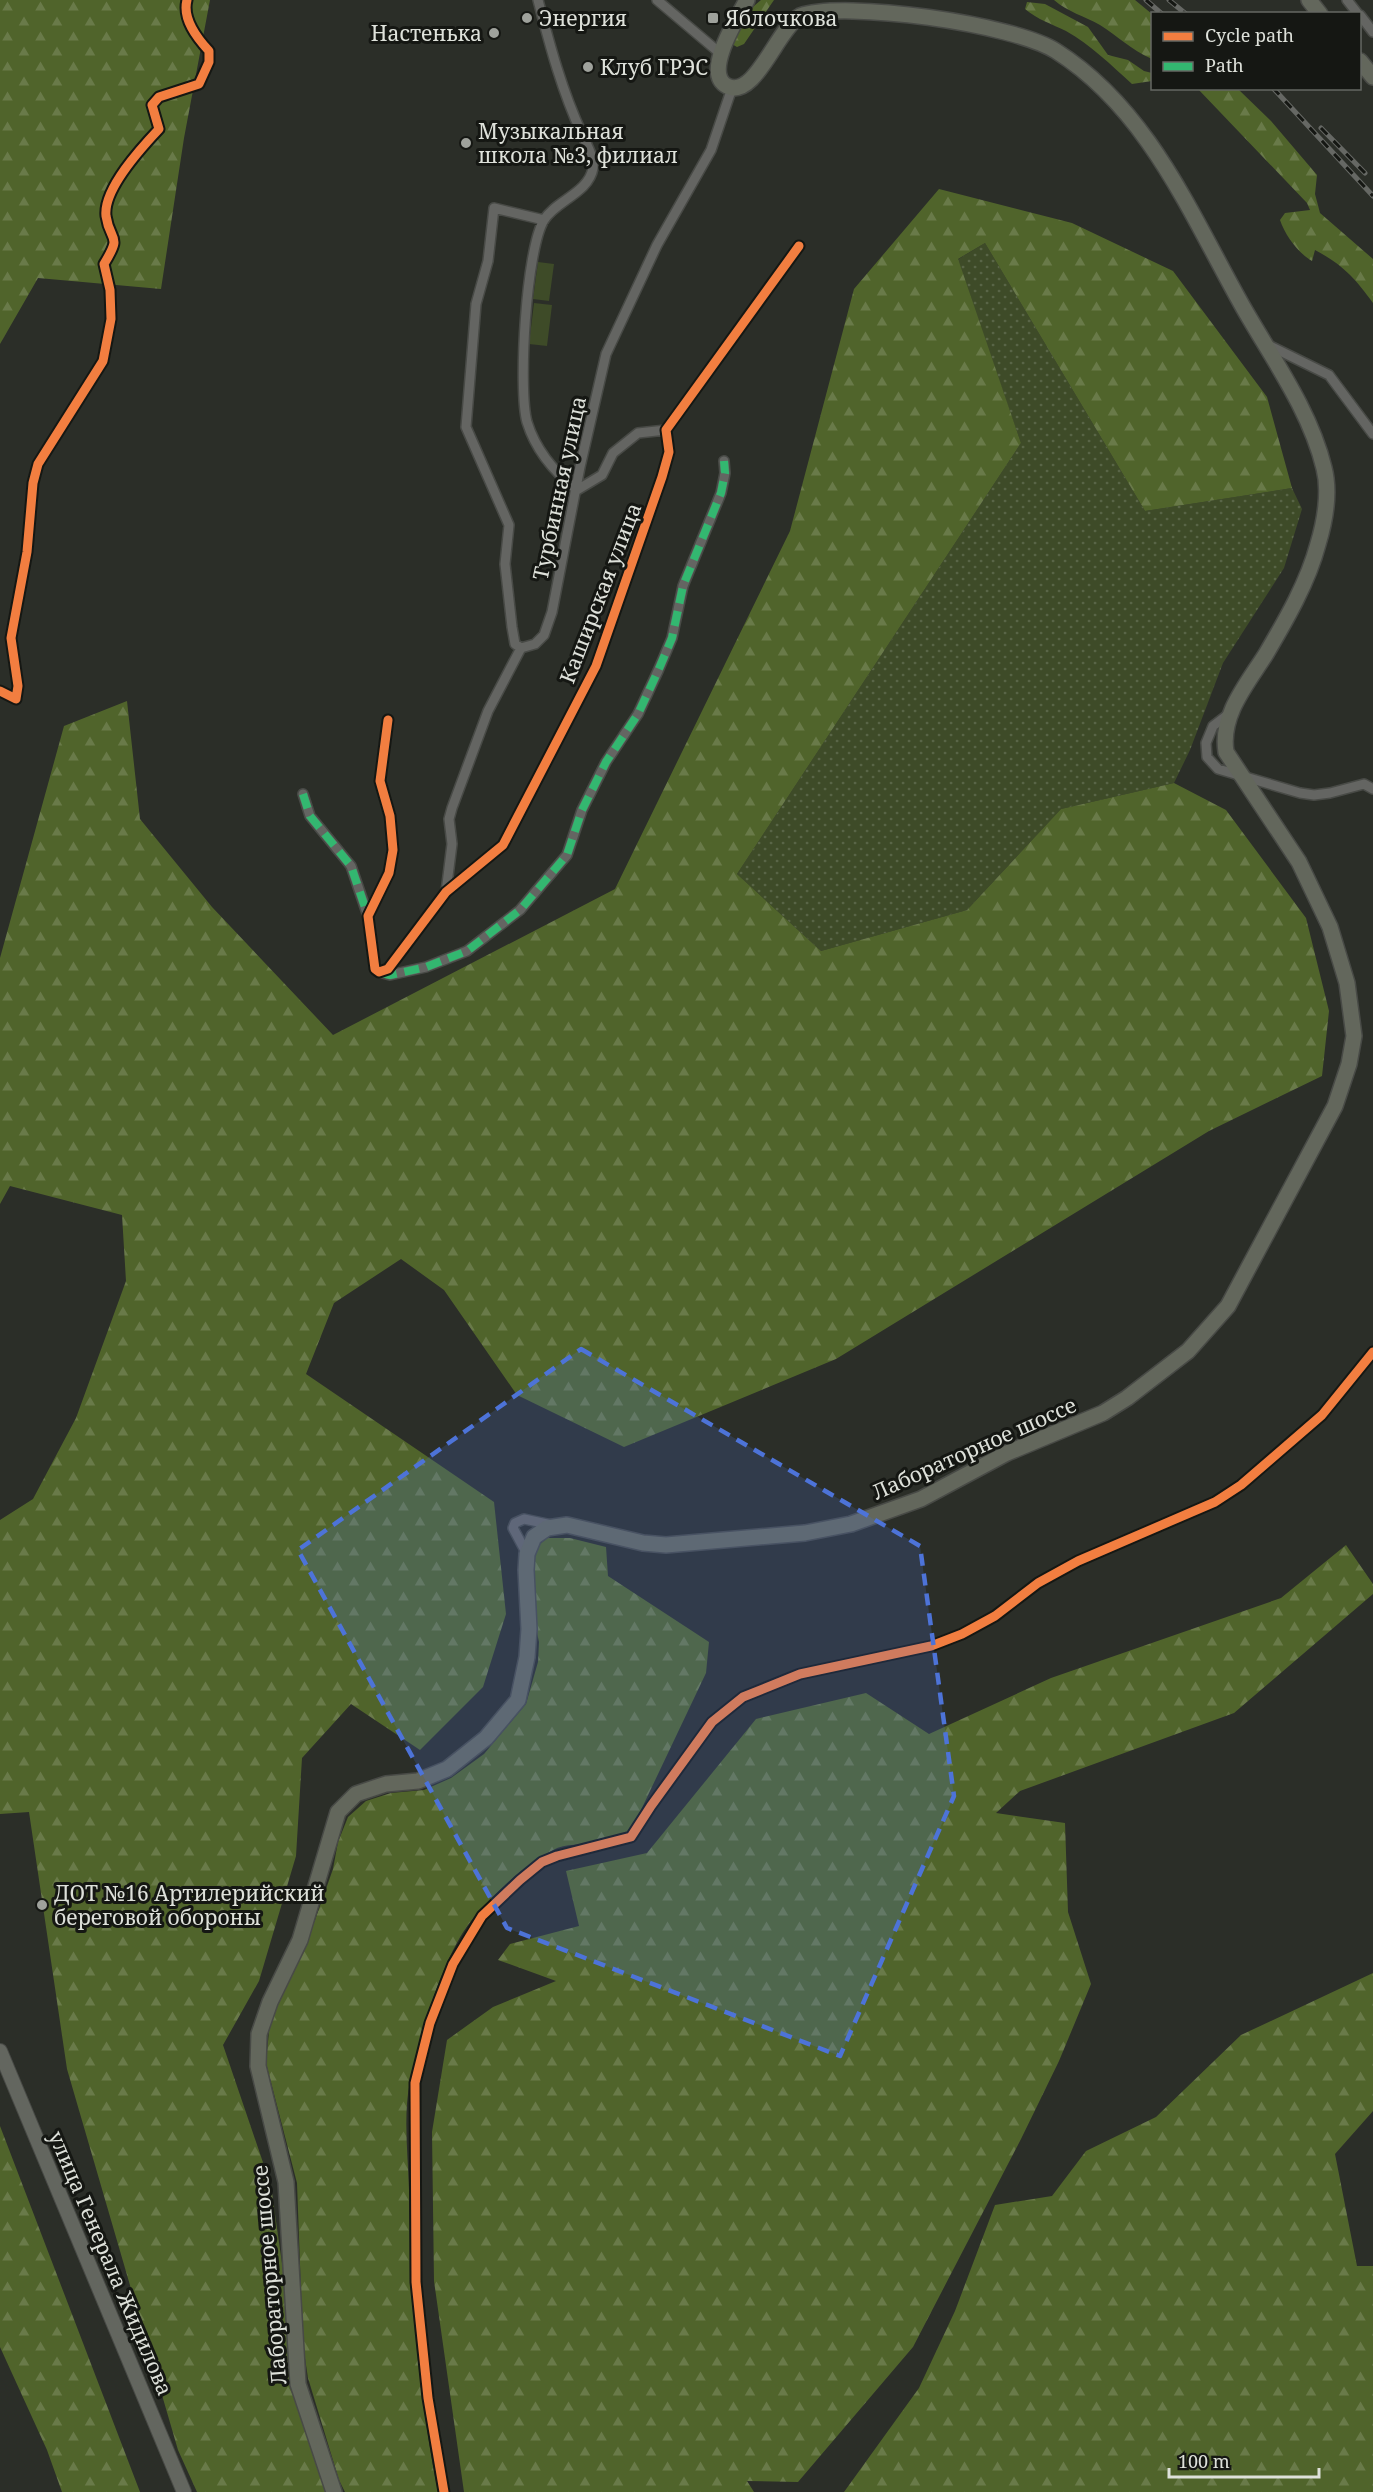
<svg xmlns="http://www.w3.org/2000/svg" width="1373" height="2492" font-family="'Noto Serif',serif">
<defs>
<pattern id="grass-dots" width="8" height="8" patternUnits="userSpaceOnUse" patternTransform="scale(1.5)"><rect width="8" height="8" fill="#3e4b28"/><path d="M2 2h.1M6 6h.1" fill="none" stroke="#596547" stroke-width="1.8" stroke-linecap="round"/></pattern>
<pattern id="forest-firs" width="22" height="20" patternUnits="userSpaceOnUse" patternTransform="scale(1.5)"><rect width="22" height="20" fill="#50642b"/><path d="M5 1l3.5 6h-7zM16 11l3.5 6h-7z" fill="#697a49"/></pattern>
</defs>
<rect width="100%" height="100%" fill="#2b2e28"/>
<!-- grass -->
<path fill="url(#grass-dots)" d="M 985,243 L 1145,511 L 1292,488 L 1302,509 L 1284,568 L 1223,663 L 1190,750 L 1174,783 L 1061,809 L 967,910 L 821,951 L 737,874 L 1021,443 L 957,260 Z"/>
<!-- forest -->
<path fill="url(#forest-firs)" d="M 0,0 L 210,0 L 184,138 L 161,289 L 38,278 L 0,344 Z
M 761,0 L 774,0 L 744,44 L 737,47 L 730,43 L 741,17 Z
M 1054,0 L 1135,0 L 1152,14 L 1152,59 C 1130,49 1119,37 1100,25 C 1084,16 1068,12 1054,0 Z
M 1027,2 L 1045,4 L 1088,27 L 1108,55 L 1128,60 L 1144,71 L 1152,73 L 1152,81 L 1132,84 C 1111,65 1091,45 1066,31 C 1052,24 1038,20 1025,9 Z
M 1198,89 L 1238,89 L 1271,121 L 1317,175 L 1315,194 L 1320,213 L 1373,259 L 1373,303 C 1355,278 1343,265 1315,250 L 1312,261 C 1298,253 1285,235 1280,220 L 1285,213 L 1310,210 L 1307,203 Z
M 939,189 L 1072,223 L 1173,271 L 1267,397 L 1292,488 L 1145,511 L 985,243 L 958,259 L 1021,443 L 737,874 L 821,951 L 967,910 L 1061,809 L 1174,783 L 1226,810 L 1306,918 L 1329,1011 L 1322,1076 L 1209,1131 L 836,1359 L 624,1447 L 517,1395 L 444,1290 L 401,1259 L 334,1303 L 306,1374 L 494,1502 L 506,1614 L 483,1687 L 420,1750 L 351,1704 L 302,1758 L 296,1856 L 259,1981 L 223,2045 L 271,2186 L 300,2390 L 333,2492 L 197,2492 L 178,2450 L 67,2069 L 29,1812 L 0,1814 L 0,1520 L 33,1499 L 76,1418 L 126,1281 L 122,1215 L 10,1186 L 0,1204 L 0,958 L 64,726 L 127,701 L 140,819 L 212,907 L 333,1035 L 615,889 L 790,531 L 854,289 Z
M 547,1538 L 570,1538 L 606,1547 L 608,1576 L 709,1642 L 706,1673 L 631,1831 C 620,1835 609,1840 597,1843 C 584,1845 565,1843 553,1850 C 522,1867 493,1894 471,1921 C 443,1956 419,2037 410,2081 C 403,2116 408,2155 409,2190 C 411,2292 418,2392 438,2492 L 345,2492 L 339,2480 L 308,2378 L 303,2345 L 297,2183 L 266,2063 L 270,2021 L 315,1920 L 333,1869 L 338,1842 L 348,1817 L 366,1801 L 391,1793 L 424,1790 L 451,1778 L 484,1754 L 526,1704 L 538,1662 L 539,1642 L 534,1619 L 531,1558 L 537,1547 Z
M 1346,1545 L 1373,1584 L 1373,1594 L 1234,1713 L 1020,1791 L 996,1813 L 1065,1823 L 1068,1912 L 1091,1984 L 1059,2061 L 1021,2139 L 913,2347 L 798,2482 L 747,2481 L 754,2492 L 464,2492 L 434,2281 L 432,2132 L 447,2040 L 493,2007 L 556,1981 L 498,1960 L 510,1944 L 579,1926 L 566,1871 L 647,1853 L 756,1719 L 866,1693 L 929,1734 L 1051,1678 L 1281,1598 Z
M 1373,1973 L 1373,2111 L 1335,2154 L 1357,2266 L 1373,2266 L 1373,2492 L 844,2492 L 919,2388 L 955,2311 L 995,2205 L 1052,2196 L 1086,2151 L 1156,2117 L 1241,2035 Z
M 0,2126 L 140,2492 L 62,2492 L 47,2450 L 0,2347 Z"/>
<!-- pitch -->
<path fill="#3e4b28" d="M 538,262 L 554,264 L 549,301 L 533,299 Z
M 534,303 L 552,305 L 547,346 L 529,344 Z"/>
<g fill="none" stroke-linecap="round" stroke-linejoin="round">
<!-- street casing -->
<g stroke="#484a46" stroke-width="12">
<path id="street" d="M 538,0 C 550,46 562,91 582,134 C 586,144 594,156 593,168 C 589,193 555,201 544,220 C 526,249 518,389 527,422 C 536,451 554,472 577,490
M 657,0 L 721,54
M 1347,0 L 1358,14
M 1360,15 L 1373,32
M 1268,345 L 1329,375 L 1373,434
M 577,490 L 602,475 L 613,453 L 638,433 L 666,430
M 521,648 L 515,644 L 512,627 L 505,564 L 509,525 L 466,427 L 476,304 L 488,261 L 494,208 L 544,220
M 0,691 L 16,699 L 18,686 L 11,638 L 27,552 L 33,483 L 38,464 L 103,361 L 111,319 L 110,290 L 104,264 C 123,233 110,243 106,216 C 103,189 142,147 159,129 L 152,105 L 159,97 L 199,84 L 209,62 L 209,51 C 197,38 182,19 187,0
M 1230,713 L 1213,726 L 1206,743 L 1207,757 L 1218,769 L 1300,793 L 1314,795 L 1330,793 L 1364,784 L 1373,789
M 388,720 L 380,781 L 390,816 L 393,850 L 389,873 L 368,916 L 375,969 L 379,972 L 388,969 L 446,892 L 503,845 L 596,666 L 662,477 L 669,452 L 666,430 L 799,246
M 303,794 L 310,816 L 351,866 L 368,916
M 446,892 L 452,844 L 449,819 L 452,808 L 488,711 L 521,648 L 535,644 L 544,635 L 552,612 L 580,467 L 606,354 L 657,245 L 711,150 L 732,88
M 379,972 L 390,975 L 426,967 L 467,951 L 520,910 L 567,855 L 582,810 L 606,762 L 638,714 L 658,671 L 672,638 L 683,586 L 721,493 L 725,473 L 724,461
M 527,1554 L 513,1528 L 515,1523 L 524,1519 L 552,1525
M 444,2492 L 428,2398 L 416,2282 L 415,2083 L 430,2023 L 453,1964 L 482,1916 L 520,1880 L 542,1862 L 557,1856 L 631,1837 L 651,1806 L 712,1722 L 743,1697 L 800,1674 L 931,1646 L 962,1634 L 995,1616 L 1038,1583 L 1078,1561 L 1215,1502 L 1241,1485 L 1322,1415 L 1373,1352"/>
</g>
<!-- secondary casing -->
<g stroke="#484a46" stroke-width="16">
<path id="secondary" d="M 0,2051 L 184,2492"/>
</g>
<!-- primary casing -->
<g stroke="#484a46" stroke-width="18">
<path id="primary" d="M 1309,0 L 1320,14
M 1360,61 L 1373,77
M 334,2492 L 298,2384 L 286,2182 L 258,2066 L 259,2034 L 270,2002 L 300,1940 L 338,1812 L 356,1794 L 386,1784 L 418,1781 L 447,1769 L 486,1738 L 518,1700 L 527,1657 L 529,1629 L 526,1570 L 527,1554 L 534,1537 L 547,1528 L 567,1525 L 643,1543 L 666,1545 L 805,1533 L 851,1524 L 921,1499 L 1007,1453 L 1103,1413 L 1127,1398 L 1188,1351 L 1228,1306 L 1335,1106 L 1349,1064 L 1354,1036 L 1347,983 L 1330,927 L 1299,862 L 1226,752 C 1220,715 1247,684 1266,654 C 1286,620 1308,582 1318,544 C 1325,521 1330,491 1324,468 C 1310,410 1272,358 1243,307 C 1191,215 1149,110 1056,51 C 1014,24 844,0 800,16 C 777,29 755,100 727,86 C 702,73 738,17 747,0"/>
</g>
<!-- street -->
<use href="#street" stroke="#646562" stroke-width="9"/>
<!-- secondary -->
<use href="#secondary" stroke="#63665f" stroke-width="14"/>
<!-- primary -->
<use href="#primary" stroke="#63675c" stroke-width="15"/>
<!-- rail casing -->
<g stroke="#666864" stroke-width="5">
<path id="rail" d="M 1146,0 L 1162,14
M 1169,0 L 1186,14
M 1273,88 L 1373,196
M 1321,128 L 1365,173"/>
</g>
<!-- rail -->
<use href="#rail" stroke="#151713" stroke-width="3" stroke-dasharray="9" stroke-linecap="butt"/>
<!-- quiet -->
<path stroke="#33b770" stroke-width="8" stroke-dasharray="15 8" stroke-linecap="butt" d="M 303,794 L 310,816 L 351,866 L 368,916
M 382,973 L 390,975 L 426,967 L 467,951 L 520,910 L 567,855 L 582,810 L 606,762 L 638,714 L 658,671 L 672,638 L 683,586 L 721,493 L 725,473 L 724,461"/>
<!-- cycleway casing -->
<g stroke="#151713" stroke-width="13">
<path id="cycleway" d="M 0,691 L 16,699 L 18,686 L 11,638 L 27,552 L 33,483 L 38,464 L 103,361 L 111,319 L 110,290 L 104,264 C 123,233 110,243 106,216 C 103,189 142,147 159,129 L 152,105 L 159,97 L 199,84 L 209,62 L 209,51 C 197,38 182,19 187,0
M 388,720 L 380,781 L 390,816 L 393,850 L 389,873 L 368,916 L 375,969 L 379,972 L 388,969 L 446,892 L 503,845 L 596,666 L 662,477 L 669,452 L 666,430 L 799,246
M 444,2492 L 428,2398 L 416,2282 L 415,2083 L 430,2023 L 453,1964 L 482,1916 L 520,1880 L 542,1862 L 557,1856 L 631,1837 L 651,1806 L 712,1722 L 743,1697 L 800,1674 L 931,1646 L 962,1634 L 995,1616 L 1038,1583 L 1078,1561 L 1215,1502 L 1241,1485 L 1322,1415 L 1373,1352"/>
</g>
<!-- cycleway -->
<use href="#cycleway" stroke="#f27e40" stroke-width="9"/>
</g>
<!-- marked area -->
<path fill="#4d73d8" fill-opacity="0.2" stroke="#4d73d8" stroke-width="4.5" stroke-dasharray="12 8" stroke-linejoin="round" d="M 581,1349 L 920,1546 L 954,1796 L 840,2056 L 507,1928 L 298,1550 Z"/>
<!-- markers -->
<g fill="#9fa29c" stroke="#151713" stroke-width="2">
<circle cx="527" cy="18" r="6"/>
<rect x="707" y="12" width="12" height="12" rx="3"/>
<circle cx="494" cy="33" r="6"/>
<circle cx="588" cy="67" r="6"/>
<circle cx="466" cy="143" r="6"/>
<circle cx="42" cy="1905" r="6"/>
</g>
<g text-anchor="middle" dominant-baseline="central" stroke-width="6" stroke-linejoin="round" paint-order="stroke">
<!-- poi labels -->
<g font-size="21" fill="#dee1da" stroke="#151713" text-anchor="start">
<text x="539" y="18">Энергия</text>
<text x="725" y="18">Яблочкова</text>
<text x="482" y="33" text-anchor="end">Настенька</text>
<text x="600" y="67">Клуб ГРЭС</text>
<text x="478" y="131">Музыкальная<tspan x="478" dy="24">школа №3, филиал</tspan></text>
<text x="54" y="1893">ДОТ №16 Артилерийский<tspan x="54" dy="24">береговой обороны</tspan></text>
</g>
<!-- street labels -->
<g font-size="21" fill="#dee1da" stroke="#151713">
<text transform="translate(559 488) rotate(-78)">Турбинная улица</text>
<text transform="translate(600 593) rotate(-69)">Каширская улица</text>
<text transform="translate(974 1448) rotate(-24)">Лабораторное шоссе</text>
<text transform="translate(111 2263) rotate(67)">улица Генерала Жидилова</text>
<text transform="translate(269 2275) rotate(-95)">Лабораторное шоссе</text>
</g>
</g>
<!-- legend -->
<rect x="1151" y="12" width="210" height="78" fill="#151713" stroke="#656863" stroke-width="1.5"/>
<rect x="1163" y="32" width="30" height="9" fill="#f27e40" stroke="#656863" stroke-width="1.5"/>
<text x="1205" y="42" font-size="18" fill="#dee1da">Cycle path</text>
<rect x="1163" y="62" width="30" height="9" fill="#33b770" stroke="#656863" stroke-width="1.5"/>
<text x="1205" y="72" font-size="18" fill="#dee1da">Path</text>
<!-- scale -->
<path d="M1169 2468v9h150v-9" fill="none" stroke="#dee1da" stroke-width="3"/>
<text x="1178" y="2468" font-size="18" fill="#dee1da" stroke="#151713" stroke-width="4.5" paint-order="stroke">100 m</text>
</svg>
